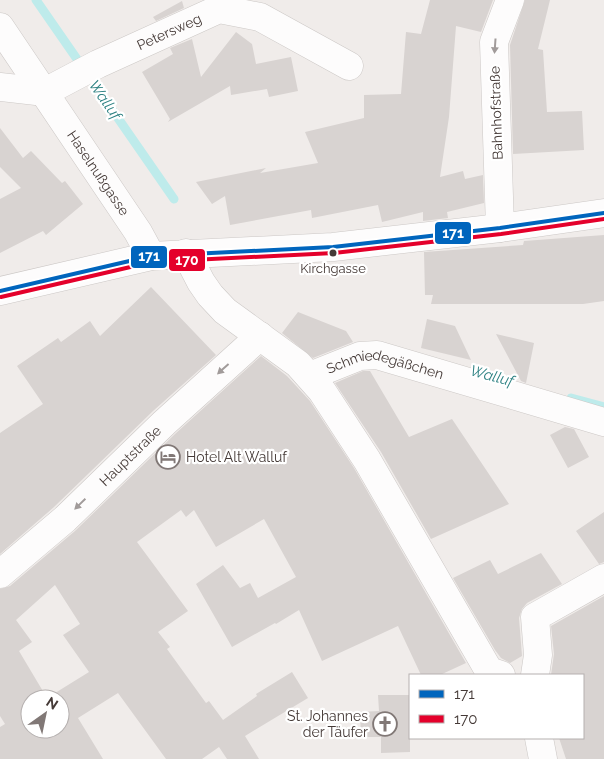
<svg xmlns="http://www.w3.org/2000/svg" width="604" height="759" font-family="Raleway,sans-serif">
<rect width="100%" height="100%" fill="#f0ecea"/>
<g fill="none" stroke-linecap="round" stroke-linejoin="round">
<!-- stream -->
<path stroke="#beebeb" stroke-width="9" d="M 36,0 L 174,199
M 571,398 L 604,407"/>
</g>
<!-- building -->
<path fill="#d8d3d1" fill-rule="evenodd" d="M 430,0 L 493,0 L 481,32 L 456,26 L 449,117 L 440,177 L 463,171 L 465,179 L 483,175 L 484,203 L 447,212 L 448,218 L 423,221 L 423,212 L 382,222 L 378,205 L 312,218 L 311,210 L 230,225 L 225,196 L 212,204 L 196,182 L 266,168 L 260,173 L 318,163 L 305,132 L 364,118 L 364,95 L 401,94 L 406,32 L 421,34 Z
M 525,0 L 550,0 L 538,49 L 543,50 L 547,112 L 582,111 L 584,150 L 513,154 L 510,45 Z
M 182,1 L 184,8 L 156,21 L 153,17 Z
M 236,32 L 252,44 L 256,64 L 291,57 L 298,91 L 269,97 L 267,89 L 231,95 L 230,86 L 168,122 L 170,119 L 142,72 L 173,54 L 170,48 L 192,39 L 201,77 Z
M 0,128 L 23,158 L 31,151 L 62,183 L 65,181 L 83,204 L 46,235 L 43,231 L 0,253 L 0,199 L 21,188 L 0,167 Z
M 604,235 L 604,301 L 583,304 L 431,304 L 433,295 L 425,295 L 424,252 L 523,245 L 524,241 Z
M 151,287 L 216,355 L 153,411 L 54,507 L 0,554 L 0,433 L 43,404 L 17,366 L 58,338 L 61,342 L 90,321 L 100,336 Z
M 298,312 L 346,331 L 353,342 L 313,358 L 282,333 Z
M 427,319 L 455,326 L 471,360 L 421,348 Z
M 496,334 L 534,343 L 526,383 L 521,381 Z
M 261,356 L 287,376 L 310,401 L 354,468 L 466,663 L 440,675 L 421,675 L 398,626 L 322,661 L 299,610 L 276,624 L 275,623 L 232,647 L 196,584 L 223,565 L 240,588 L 250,583 L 258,598 L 296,577 L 264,519 L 216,547 L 194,510 L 186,517 L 181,510 L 137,542 L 188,611 L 158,632 L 170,647 L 167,649 L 206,703 L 209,701 L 223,720 L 257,696 L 256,694 L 292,672 L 308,698 L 245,736 L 259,759 L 227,759 L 219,747 L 202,759 L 166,759 L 118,693 L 78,718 L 103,759 L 0,759 L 0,727 L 5,724 L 0,716 L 0,589 L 10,586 L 75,531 L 175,434 ZM 55,585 L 80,624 L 63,635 L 89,672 L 47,698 L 19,651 L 32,642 L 16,620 ZM 30,699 L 60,699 L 60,729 L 30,729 Z
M 363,371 L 370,371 L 409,437 L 452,419 L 509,504 L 431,539 L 381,452 L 335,383 Z
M 565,427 L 574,429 L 589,457 L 568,468 L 550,435 Z
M 604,512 L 604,562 L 599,564 L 576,531 Z
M 541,553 L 562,584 L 527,603 L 522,609 L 519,618 L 522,656 L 510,663 L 501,658 L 495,650 L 453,578 L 490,560 L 498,574 Z
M 604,596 L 604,759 L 566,759 L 559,738 L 583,738 L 583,675 L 551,675 L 554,654 L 551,626 Z
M 378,695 L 410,695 L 410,752 L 381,753 L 381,737 L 361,737 L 360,712 L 379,711 Z"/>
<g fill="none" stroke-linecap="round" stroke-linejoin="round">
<!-- minor casing -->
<g stroke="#ccc8c6" stroke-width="29">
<g id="minor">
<path id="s1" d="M 0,27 L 138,232 L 151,256"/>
<path d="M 0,87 L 45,92"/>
<path id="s2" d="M 45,92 L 98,64 L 219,9 L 260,17 L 349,66"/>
<path d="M 500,228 L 494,42 L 510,0"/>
<path d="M 186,253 L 201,282 L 210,295 L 225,311 L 298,364 L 322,391 L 367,460 L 489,671 L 501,675"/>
<path d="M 0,291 L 151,256 L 333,247 L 500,228 L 604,213"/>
<path id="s3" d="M 310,376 L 360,356 L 377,355 L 604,422"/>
<path id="s4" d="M 0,574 L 65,519 L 164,423 L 260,336"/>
<path d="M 535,675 L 538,655 L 535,617 L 604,578"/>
<path d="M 539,738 L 543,759"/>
</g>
</g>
<!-- minor -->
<use href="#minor" stroke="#fdfcfc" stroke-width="28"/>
<!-- bus-1 casing -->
<g stroke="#fff" stroke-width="8">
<path id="bus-1" d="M 0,291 L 151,256 L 333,247 L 500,228 L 604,213"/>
</g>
<!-- bus-2 casing -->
<g stroke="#fff" stroke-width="8">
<path id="bus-2" d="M 1,297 L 152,262 L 334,253 L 501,234 L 604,219"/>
</g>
<!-- bus-1 -->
<use href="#bus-1" stroke="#0065bd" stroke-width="4"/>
<!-- bus-2 -->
<use href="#bus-2" stroke="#e4002b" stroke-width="4"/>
</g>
<!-- one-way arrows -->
<defs><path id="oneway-solid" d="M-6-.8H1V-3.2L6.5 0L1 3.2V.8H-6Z" transform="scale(1.25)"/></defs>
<g fill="#a19b9a">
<use href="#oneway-solid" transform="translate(495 46) rotate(94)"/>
<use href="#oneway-solid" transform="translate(223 369) rotate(138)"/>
<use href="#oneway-solid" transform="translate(80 504) rotate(136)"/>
</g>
<!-- icons -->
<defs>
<g id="hotel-ring" transform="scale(1.25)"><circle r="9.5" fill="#fff" stroke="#817876" stroke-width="1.5"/><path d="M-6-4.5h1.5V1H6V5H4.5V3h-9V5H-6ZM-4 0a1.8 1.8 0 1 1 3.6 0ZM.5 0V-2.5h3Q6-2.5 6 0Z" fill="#817876"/></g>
<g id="church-ring" transform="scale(1.25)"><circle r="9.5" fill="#fff" stroke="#817876" stroke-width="1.5"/><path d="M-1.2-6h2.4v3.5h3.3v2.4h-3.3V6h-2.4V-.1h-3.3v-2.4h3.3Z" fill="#817876"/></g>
</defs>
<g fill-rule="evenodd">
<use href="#hotel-ring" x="168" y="457"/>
<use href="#church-ring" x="385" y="724"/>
</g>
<!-- markers -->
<circle fill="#453a37" stroke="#fff" stroke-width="2" cx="333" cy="253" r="4.5"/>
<g text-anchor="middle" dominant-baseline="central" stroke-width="4.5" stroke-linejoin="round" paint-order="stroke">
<!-- bus labels -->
<g font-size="13" fill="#453a37" stroke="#fff">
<text x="333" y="268">Kirchgasse</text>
</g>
<!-- street labels -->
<g font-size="14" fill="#453a37" stroke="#fff">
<text stroke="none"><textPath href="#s2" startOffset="138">Petersweg</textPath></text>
<text transform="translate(496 113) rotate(-92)">Bahnhofstraße</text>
<text stroke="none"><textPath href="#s1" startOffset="176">Haselnußgasse</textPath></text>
<text stroke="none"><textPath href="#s3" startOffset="79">Schmiedegäßchen</textPath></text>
<text stroke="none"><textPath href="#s4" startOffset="176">Hauptstraße</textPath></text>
</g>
<!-- poi labels -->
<g font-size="14" fill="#453a37" stroke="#fff" text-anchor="start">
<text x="186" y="457">Hotel Alt Walluf</text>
<text x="368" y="716" text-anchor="end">St. Johannes<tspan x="368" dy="16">der Täufer</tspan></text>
</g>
<!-- water labels -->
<g font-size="15" font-style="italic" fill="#2e8283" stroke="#fff">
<text transform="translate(105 100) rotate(55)">Walluf</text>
<text transform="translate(492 376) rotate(15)">Walluf</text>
</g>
</g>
<g stroke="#fff" stroke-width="2">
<rect x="434" y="221" width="38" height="24" rx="5" fill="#0065bd"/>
<rect x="130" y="245" width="38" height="24" rx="5" fill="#0065bd"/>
<rect x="168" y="248" width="38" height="24" rx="5" fill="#e4002b"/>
</g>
<g font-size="14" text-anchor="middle" font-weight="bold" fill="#fff">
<text x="453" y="238">171</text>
<text x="149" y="261">171</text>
<text x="187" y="265">170</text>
</g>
<!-- legend -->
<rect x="409" y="674" width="175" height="65" fill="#ffffff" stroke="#b5b0af"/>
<rect x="419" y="690" width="25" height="8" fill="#0065bd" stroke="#b5b0af"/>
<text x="454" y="699" font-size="15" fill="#453a37">171</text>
<rect x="419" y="715" width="25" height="8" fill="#e4002b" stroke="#b5b0af"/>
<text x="454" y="724" font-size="15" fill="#453a37">170</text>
<!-- north arrow -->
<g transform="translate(45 714) rotate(33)"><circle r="24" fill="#ffffff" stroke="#b5b0af"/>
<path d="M0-4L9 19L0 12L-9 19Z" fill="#817876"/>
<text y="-8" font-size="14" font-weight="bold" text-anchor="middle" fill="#453a37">N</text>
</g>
</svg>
